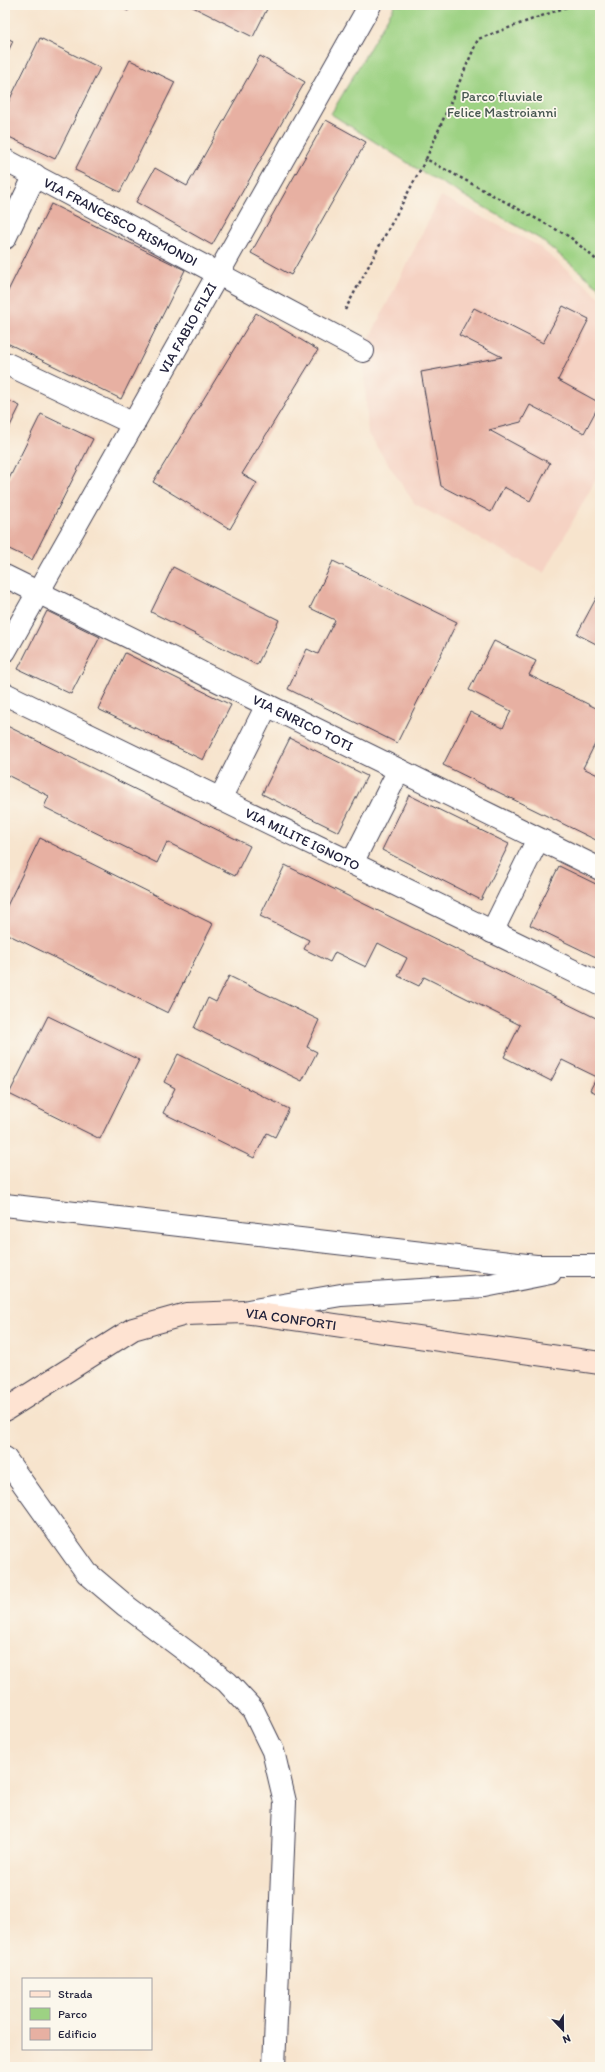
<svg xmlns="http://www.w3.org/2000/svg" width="605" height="2072" font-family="Itim,sans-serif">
<rect width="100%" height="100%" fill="#fbf7ec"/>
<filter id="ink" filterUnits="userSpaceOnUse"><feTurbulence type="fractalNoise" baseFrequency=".025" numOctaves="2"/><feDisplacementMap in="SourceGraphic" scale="8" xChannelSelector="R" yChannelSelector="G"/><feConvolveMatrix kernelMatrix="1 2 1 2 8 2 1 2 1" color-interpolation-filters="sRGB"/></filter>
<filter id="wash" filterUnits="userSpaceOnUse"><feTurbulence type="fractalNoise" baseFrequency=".012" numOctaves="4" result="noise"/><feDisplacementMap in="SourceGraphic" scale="16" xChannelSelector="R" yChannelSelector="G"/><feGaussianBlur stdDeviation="0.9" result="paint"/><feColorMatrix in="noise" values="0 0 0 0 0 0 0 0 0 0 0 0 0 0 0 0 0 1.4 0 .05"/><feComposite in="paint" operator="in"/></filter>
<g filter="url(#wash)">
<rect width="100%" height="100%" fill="#f7e4cd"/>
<!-- built -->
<path fill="#f5d2c3" d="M 441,196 L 537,245 L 600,297 L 600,472 L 544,573 L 415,504 L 368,434 L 363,351 Z"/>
<!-- green -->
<path fill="#9dd283" stroke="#607a5f" d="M 395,5 L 600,5 L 600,288 L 540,239 L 419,170 L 331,114 Z"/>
<g id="blocks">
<!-- building -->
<path fill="#e7b0a2" d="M 116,5 L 131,5 L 128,11 Z
M 191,5 L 269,5 L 253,37 L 191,6 Z
M 5,37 L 13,41 L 5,58 Z
M 40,38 L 100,68 L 55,159 L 5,135 L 5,109 Z
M 260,56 L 305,82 L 212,245 L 136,202 L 155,168 L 187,186 Z
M 130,60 L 175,82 L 120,192 L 75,170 Z
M 326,120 L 366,142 L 291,275 L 251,253 Z
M 5,185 L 11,188 L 5,200 Z
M 51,204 L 185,270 L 121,399 L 5,342 L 5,297 Z
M 563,306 L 589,319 L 558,380 L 600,403 L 584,433 L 530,405 L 521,422 L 489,430 L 550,463 L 530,501 L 504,487 L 491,512 L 441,486 L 421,372 L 502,357 L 459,335 L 474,308 L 543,343 Z
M 256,313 L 318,350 L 242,474 L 257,483 L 230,529 L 153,482 Z
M 5,399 L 20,406 L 5,436 Z
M 41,414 L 93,439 L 32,560 L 5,547 L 5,487 Z
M 333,561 L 457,622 L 397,743 L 288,689 L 307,649 L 318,654 L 335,620 L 310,608 Z
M 173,567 L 279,620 L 257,665 L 151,612 Z
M 600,591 L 600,646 L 577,634 Z
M 5,592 L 9,593 L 5,601 Z
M 47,611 L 100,637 L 71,694 L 18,669 Z
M 494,641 L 536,661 L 529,675 L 600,710 L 600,734 L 583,768 L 600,776 L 600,842 L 443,765 L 470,712 L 503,728 L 511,711 L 469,690 Z
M 125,653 L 231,705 L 203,760 L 98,709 Z
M 5,725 L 250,846 L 235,876 L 167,842 L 157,863 L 44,807 L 49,796 L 5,774 Z
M 290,738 L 367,776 L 339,832 L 262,794 Z
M 409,795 L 509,844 L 481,900 L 382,850 Z
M 40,838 L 213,924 L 168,1013 L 5,933 L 5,910 Z
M 285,865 L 600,1020 L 600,1095 L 590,1090 L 597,1077 L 562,1060 L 551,1081 L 504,1057 L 520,1025 L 424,977 L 419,986 L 398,976 L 407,958 L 378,943 L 366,967 L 335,952 L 330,962 L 304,949 L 309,940 L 260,916 Z
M 559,866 L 600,886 L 600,959 L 530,925 Z
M 229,976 L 319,1020 L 307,1047 L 317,1052 L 302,1081 L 194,1028 L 208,998 L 216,1002 Z
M 48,1016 L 139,1060 L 100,1139 L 9,1094 Z
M 178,1054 L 289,1109 L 275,1137 L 267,1133 L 254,1158 L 163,1113 L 175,1088 L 164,1082 Z"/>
</g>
</g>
<g filter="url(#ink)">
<use href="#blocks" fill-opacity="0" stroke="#423f51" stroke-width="1"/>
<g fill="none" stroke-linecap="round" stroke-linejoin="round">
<!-- minor casing -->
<g stroke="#423f51" stroke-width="24">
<g id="minor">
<path id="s1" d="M 5,160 L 363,351"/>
<path d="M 5,238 L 35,175"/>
<path d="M 5,363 L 134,424"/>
<path id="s2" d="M 5,576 L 600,869"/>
<path id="s3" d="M 5,651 L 370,5"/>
<path id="s4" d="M 5,694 L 600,984"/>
<path d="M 220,799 L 267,705"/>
<path d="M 352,863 L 399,770"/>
<path d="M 492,932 L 538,839"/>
<path d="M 5,1205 L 536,1266 L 600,1266"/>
<path d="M 248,1311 L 341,1295 L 485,1286 L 550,1273"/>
<path d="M 5,1458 L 87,1573 L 126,1606 L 227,1682 L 253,1710 L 273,1751 L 285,1802 L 274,2067"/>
</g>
</g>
<!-- secondary casing -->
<g stroke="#423f51" stroke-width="24">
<g id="secondary">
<path id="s5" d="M 5,1410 L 133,1329 L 186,1314 L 244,1312 L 600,1363"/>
</g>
</g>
<!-- path -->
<path stroke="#423f51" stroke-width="2.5" stroke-dasharray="3 3" stroke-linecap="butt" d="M 426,159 L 478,39 L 572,5
M 345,310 L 426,159 L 570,237 L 600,263"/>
<!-- minor -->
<use href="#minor" stroke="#fff" stroke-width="22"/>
<!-- secondary -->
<use href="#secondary" stroke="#fee3d2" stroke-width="22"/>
</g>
</g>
<g text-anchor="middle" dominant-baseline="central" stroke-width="3.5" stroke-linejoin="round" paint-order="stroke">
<!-- park labels -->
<g font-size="14" fill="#475751" stroke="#fbf7ec">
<text x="502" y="96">Parco fluviale<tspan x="502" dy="16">Felice Mastroianni</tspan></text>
</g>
<!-- street labels -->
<g font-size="14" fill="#22223b" stroke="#fbf7ec">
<text stroke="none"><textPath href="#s1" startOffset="131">VIA FRANCESCO RISMONDI</textPath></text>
<text stroke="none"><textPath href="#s3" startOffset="371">VIA FABIO FILZI</textPath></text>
<text stroke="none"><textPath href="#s2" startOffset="332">VIA ENRICO TOTI</textPath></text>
<text stroke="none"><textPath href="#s4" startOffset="331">VIA MILITE IGNOTO</textPath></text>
<text stroke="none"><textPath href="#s5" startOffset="312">VIA CONFORTI</textPath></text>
</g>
</g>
<!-- margin -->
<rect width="605" height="2072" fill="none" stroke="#fbf7ec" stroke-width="20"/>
<!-- legend -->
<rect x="22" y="1978" width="130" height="72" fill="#fbf7ec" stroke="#a4a2a5"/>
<rect x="30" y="1991" width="20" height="6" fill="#fee3d2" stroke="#a4a2a5"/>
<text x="58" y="1998" font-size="12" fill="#22223b">Strada</text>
<rect x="30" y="2008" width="20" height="12" fill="#9dd283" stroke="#a4a2a5"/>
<text x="58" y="2018" font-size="12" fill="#22223b">Parco</text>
<rect x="30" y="2028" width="20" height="12" fill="#e7b0a2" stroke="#a4a2a5"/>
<text x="58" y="2038" font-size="12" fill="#22223b">Edificio</text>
<!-- north arrow -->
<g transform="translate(563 2030) rotate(158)" stroke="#fbf7ec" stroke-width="3" paint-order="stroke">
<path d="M0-3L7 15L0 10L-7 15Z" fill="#22223b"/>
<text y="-6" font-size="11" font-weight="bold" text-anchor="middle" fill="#22223b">N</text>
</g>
</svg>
